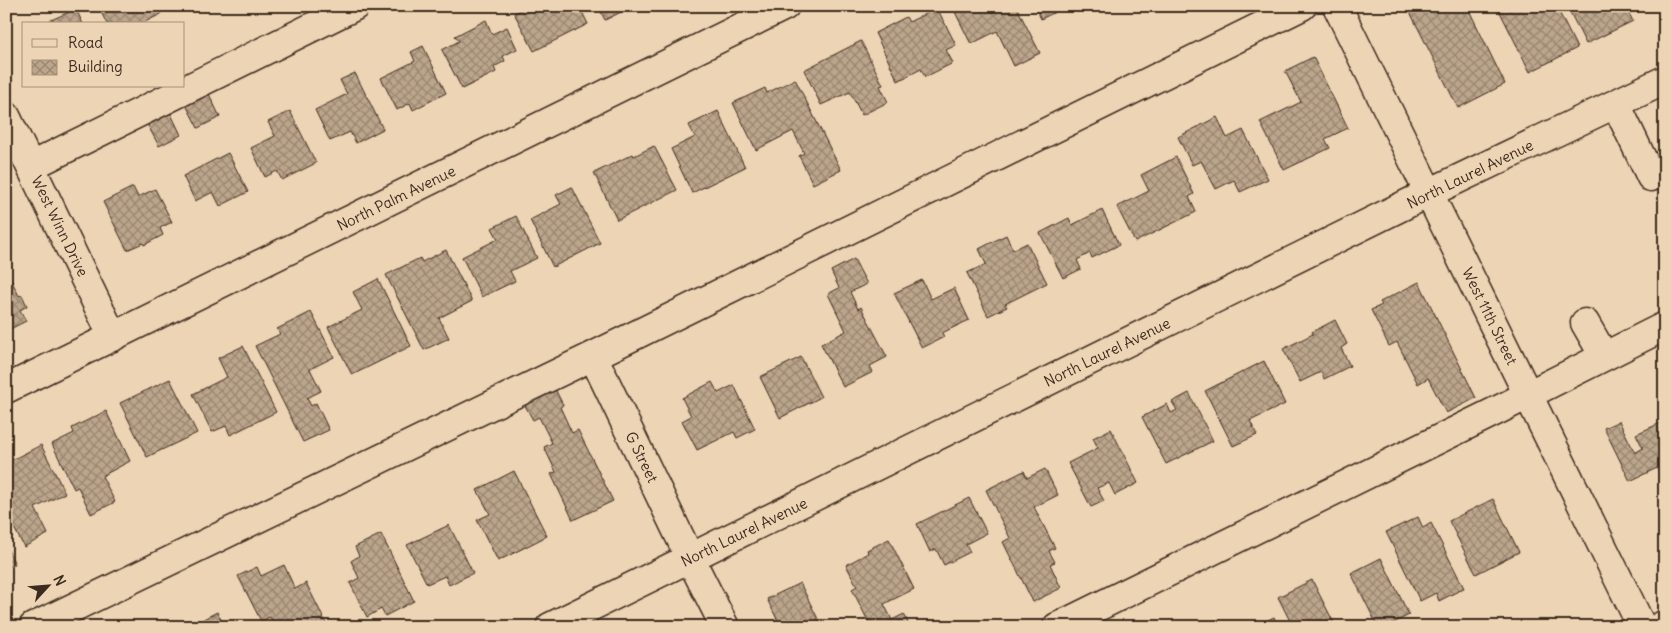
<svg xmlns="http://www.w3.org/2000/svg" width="1671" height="633" font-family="Delius,sans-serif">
<defs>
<pattern id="building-cross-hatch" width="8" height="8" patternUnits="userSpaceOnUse" patternTransform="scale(1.25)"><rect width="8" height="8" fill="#bba58b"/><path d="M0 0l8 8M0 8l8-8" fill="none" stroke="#998771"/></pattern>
</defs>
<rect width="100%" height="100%" fill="#edd4b5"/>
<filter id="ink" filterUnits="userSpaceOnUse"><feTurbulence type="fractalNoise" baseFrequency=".02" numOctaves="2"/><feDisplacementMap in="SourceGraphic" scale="10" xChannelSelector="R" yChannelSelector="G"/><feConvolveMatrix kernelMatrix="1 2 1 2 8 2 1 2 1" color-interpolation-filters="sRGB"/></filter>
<g filter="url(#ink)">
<!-- building -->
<path fill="url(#building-cross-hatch)" stroke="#3b2a1e" d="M 98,6 L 157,6 L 161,14 L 141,24 L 107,24 Z
M 528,6 L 579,6 L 588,24 L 534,51 L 514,13 Z
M 598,6 L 633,6 L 605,20 Z
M 952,6 L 1016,6 L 1040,53 L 1014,66 L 997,31 L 971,44 Z
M 1035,6 L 1067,6 L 1041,19 Z
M 1407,6 L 1467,6 L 1505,84 L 1458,108 Z
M 1497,6 L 1556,6 L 1577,48 L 1530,72 Z
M 1567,6 L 1625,6 L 1633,21 L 1586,44 Z
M 937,8 L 956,45 L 946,50 L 953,63 L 925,77 L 921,69 L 898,81 L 875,33 L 906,17 L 909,22 Z
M 76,9 L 83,24 L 38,24 L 42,22 L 42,24 Z
M 486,20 L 492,34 L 507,27 L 517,49 L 503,56 L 505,61 L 494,67 L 496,72 L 462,89 L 442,50 L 459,41 L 455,36 Z
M 861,41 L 883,85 L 880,86 L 888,102 L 862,115 L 850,92 L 821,105 L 804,70 Z
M 423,46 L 446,93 L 413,110 L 410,103 L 397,110 L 381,78 L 415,61 L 411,52 Z
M 1313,57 L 1348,128 L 1325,139 L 1330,148 L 1284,170 L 1260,122 L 1301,102 L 1285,71 Z
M 355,73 L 383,129 L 356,143 L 350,132 L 330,141 L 315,110 L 347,94 L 340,80 Z
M 795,79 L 841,170 L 813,184 L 799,156 L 804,153 L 793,131 L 756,150 L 733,103 L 765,88 L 767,93 Z
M 208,92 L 220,117 L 198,128 L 185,103 Z
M 290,111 L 316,163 L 282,180 L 277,171 L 265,177 L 251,148 L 275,136 L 268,122 Z
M 718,111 L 745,167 L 692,193 L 671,149 L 695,137 L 689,125 Z
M 170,112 L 181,135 L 159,146 L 147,124 Z
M 1217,117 L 1227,138 L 1243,130 L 1268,179 L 1240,192 L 1234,180 L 1216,189 L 1201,161 L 1192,165 L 1178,137 Z
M 654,146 L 677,190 L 617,220 L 594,173 L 633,154 L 634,156 Z
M 228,153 L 248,192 L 220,206 L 213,192 L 195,201 L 183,176 Z
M 1176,157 L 1194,194 L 1189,197 L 1196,212 L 1135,242 L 1117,207 L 1149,191 L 1141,175 Z
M 133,187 L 138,197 L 155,189 L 172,222 L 160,228 L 163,235 L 144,245 L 143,243 L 127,250 L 103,202 Z
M 572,187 L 600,243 L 553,267 L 530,220 L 561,204 L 556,195 Z
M 1102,210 L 1119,245 L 1092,258 L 1090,253 L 1077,260 L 1081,269 L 1063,278 L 1040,233 L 1069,218 L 1072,225 Z
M 516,216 L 537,258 L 510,271 L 515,281 L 482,297 L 462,257 L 498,239 L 492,228 Z
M 1006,235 L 1013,250 L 1027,243 L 1047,283 L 1005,304 L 1007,307 L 988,316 L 967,273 L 986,264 L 979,249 Z
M 446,250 L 472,301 L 439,318 L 449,338 L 424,350 L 386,275 L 420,258 L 422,262 Z
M 854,259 L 867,284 L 850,292 L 858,309 L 861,307 L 887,357 L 870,366 L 873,372 L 843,387 L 821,344 L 846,331 L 828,294 L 839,288 L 831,271 Z
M 6,269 L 19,296 L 22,295 L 27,306 L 20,310 L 26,321 L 6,331 Z
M 378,279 L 411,346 L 352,375 L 328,327 L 362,310 L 353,292 Z
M 922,280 L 931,299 L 954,288 L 969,320 L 942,333 L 944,337 L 922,348 L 894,293 Z
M 1419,282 L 1476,398 L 1446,413 L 1428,378 L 1418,384 L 1397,342 L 1389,346 L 1371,310 L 1382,305 L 1380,302 Z
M 311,312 L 334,357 L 310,369 L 321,391 L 307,398 L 311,406 L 316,403 L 329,430 L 303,442 L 255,346 L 280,334 L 277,329 Z
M 1335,320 L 1347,344 L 1341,348 L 1350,366 L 1324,379 L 1321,372 L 1300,382 L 1283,349 L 1313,334 L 1312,332 Z
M 243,346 L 276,412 L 230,435 L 226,426 L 212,432 L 193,394 L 227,377 L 218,358 Z
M 801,357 L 821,397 L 780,418 L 760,377 Z
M 1264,361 L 1285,404 L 1250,421 L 1257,435 L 1233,446 L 1205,391 Z
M 170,379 L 197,433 L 147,457 L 120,403 Z
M 712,382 L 718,393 L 734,385 L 755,429 L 737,438 L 734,432 L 697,450 L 682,421 L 691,416 L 682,398 Z
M 553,385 L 563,405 L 560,407 L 572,433 L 578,430 L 613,501 L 573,520 L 551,474 L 556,472 L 544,447 L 552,443 L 539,417 L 533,420 L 522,400 Z
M 1189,393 L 1213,441 L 1166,464 L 1142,417 L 1167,404 L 1171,413 L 1177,410 L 1172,402 Z
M 106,411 L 130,461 L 102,476 L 115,502 L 91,514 L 78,487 L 74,489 L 52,444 L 74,433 L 72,428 Z
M 1619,421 L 1635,453 L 1643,448 L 1636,434 L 1665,421 L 1665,477 L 1662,478 L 1657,468 L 1630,481 L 1604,428 Z
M 1111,429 L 1138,483 L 1115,495 L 1109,483 L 1097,488 L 1104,501 L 1091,507 L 1068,463 L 1098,448 L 1093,438 Z
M 41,445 L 65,493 L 35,508 L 48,534 L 24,547 L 10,520 L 7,522 L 6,520 L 6,466 L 9,464 L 8,462 Z
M 1045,469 L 1058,495 L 1034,507 L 1055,548 L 1049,551 L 1055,562 L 1050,564 L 1061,588 L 1033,602 L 1003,542 L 1010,538 L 986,490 L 1024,471 L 1027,478 Z
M 514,471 L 547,536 L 498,561 L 477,520 L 490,514 L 477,490 Z
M 969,498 L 987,533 L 966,544 L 970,552 L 944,565 L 936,549 L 930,552 L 917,524 Z
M 1493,499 L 1519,552 L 1476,574 L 1449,521 Z
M 1418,517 L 1423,528 L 1431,523 L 1464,588 L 1439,601 L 1436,593 L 1420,601 L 1386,532 Z
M 449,525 L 473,573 L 449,585 L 445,576 L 427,584 L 407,545 Z
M 381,534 L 414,601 L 385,616 L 381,609 L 367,617 L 350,583 L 359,578 L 351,561 L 359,556 L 355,547 Z
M 889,539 L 914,589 L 884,604 L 892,620 L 904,614 L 910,627 L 871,627 L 852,589 L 857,586 L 846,565 L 868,553 L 867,550 Z
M 6,546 L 15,564 L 6,568 Z
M 1381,558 L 1409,615 L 1386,627 L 1378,627 L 1351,573 Z
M 284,565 L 295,589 L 306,583 L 328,627 L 275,627 L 270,617 L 261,621 L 238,576 L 257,567 L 261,576 Z
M 1312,580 L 1336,627 L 1293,627 L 1278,597 Z
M 800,583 L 822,627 L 781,627 L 767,599 Z
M 217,612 L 225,627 L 193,627 L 192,625 Z
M 1274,617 L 1278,627 L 1254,627 Z"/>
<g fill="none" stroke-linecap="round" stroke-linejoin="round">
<!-- minor casing -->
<g stroke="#3b2a1e" stroke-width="31">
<path id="minor" d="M 1337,6 L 1642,627
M 1616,104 L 1651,177
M 6,116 L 113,337
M 31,166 L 355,6
M 1585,323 L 1604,356
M 593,356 L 690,558 L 725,627
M 6,389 L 785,6
M 33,627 L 593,356 L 1302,6
M 550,627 L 1429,193 L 1665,80
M 1057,627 L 1500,409 L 1665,326"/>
</g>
<!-- major casing -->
<g stroke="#3b2a1e" stroke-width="31">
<path id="major" d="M 1660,627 L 1665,624"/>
</g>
<!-- minor -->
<use href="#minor" stroke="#edd4b5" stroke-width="28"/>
<!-- major -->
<use href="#major" stroke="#edd4b5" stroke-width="28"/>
</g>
</g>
<g text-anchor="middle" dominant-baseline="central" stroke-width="5" stroke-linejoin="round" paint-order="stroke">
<!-- street labels -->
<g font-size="15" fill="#3b2a1e" stroke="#edd4b5">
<text transform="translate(1470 174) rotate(-26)">North Laurel Avenue</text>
<text transform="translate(396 198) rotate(-26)">North Palm Avenue</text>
<text transform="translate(60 226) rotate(64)">West Winn Drive</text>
<text transform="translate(1490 316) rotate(64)">West 11th Street</text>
<text transform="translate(1107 352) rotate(-26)">North Laurel Avenue</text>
<text transform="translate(642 457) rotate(64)">G Street</text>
<text transform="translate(744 532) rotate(-26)">North Laurel Avenue</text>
</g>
</g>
<!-- margin -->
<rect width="1671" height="633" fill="none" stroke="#edd4b5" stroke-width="25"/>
<rect x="12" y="12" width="1646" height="608" fill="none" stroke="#3b2a1e" stroke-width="2" filter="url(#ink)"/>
<!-- legend -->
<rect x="22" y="22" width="162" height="65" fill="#edd4b5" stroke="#a69079"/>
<rect x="32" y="39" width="25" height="8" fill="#edd4b5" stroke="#a69079"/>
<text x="68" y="48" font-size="15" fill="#3b2a1e">Road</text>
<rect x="32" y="60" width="25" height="15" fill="url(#building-cross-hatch)" stroke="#a69079"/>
<text x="68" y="72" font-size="15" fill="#3b2a1e">Building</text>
<!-- north arrow -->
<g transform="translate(48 586) rotate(64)" stroke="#edd4b5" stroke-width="4" paint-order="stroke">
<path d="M0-4L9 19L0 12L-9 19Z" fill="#3b2a1e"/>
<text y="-8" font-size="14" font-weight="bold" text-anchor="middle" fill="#3b2a1e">N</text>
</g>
</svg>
